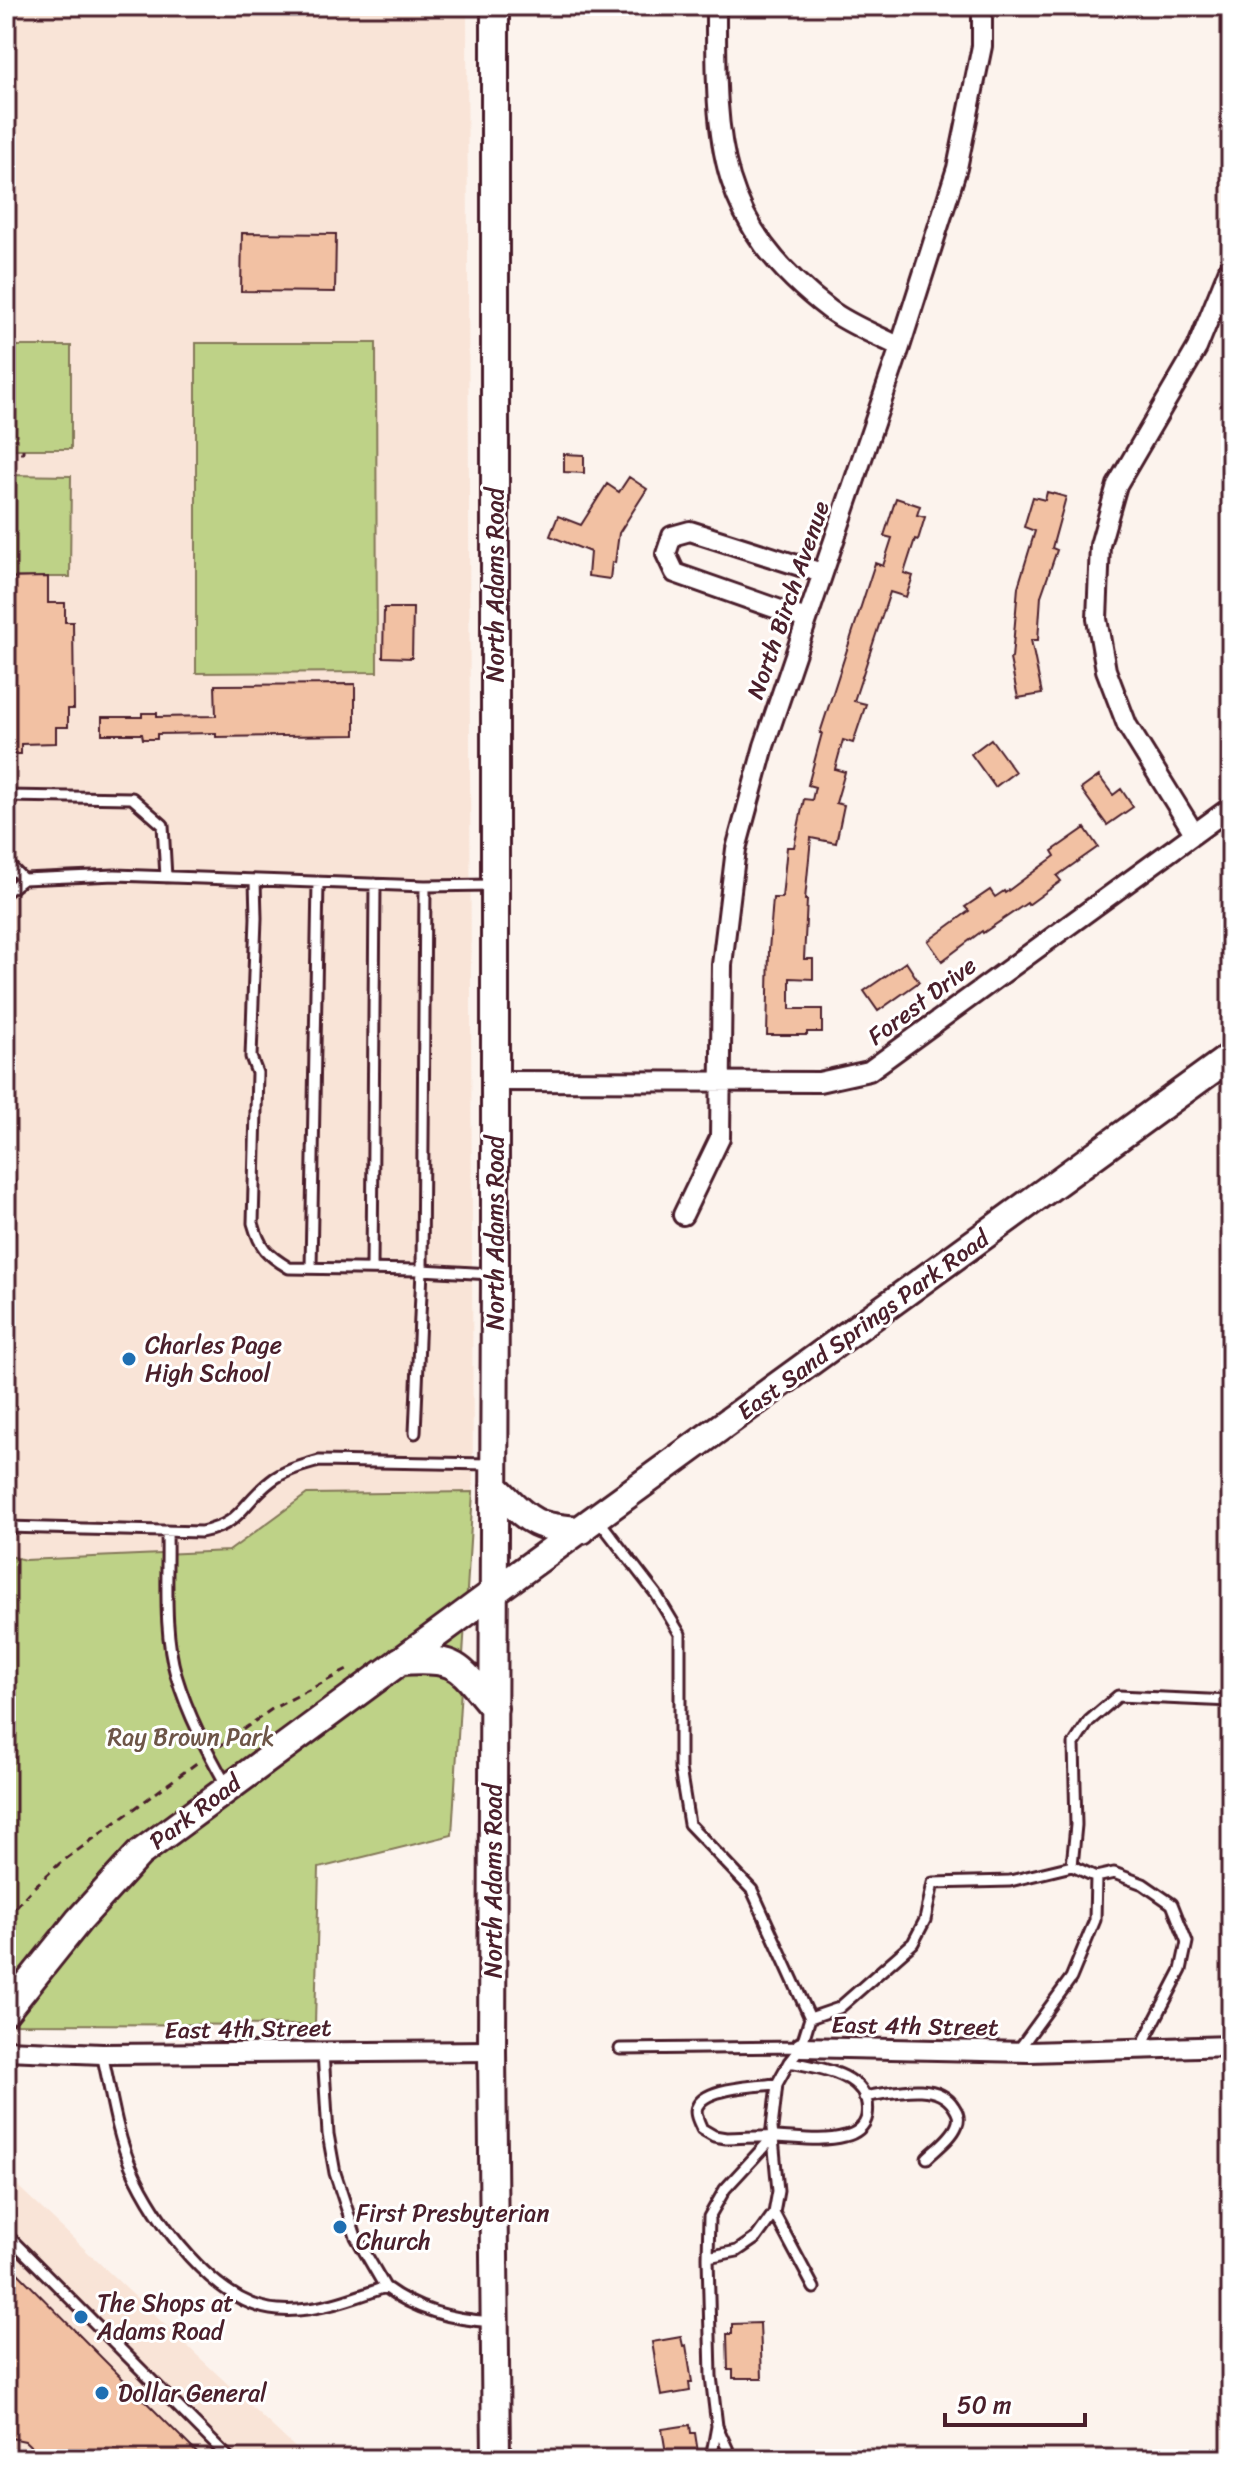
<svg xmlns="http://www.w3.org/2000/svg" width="1237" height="2465" font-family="Sriracha,sans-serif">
<rect width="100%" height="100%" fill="#fcf3ed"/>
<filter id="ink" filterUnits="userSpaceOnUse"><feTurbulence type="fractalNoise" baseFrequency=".0125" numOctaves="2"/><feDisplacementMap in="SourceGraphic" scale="16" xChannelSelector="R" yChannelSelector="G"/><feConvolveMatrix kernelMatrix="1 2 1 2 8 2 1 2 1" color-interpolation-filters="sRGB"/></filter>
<g filter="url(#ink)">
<!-- built -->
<path fill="#f9e4d7" d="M 6,6 L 467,6 L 473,1492 L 307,1494 L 230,1551 L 25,1560 L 6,1555 Z
M 6,2175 L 307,2459 L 6,2459 Z"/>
<!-- green -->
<path fill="#bed287" stroke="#847859" stroke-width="2" d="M 196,343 L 376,343 L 377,672 L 196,673 Z
M 6,346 L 71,346 L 71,449 L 6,449 Z
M 6,475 L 71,476 L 70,577 L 6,577 Z
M 473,1492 L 452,1835 L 319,1868 L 315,2025 L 6,2024 L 6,1555 L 25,1560 L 229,1551 L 307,1494 Z"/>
<!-- building -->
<path fill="#f2c1a3" stroke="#4a1f2b" stroke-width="2" d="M 242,233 L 336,234 L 335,292 L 241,291 Z
M 564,454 L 584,455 L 584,473 L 564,472 Z
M 629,477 L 647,489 L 619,533 L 615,563 L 612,562 L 610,579 L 588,576 L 590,552 L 550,536 L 558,516 L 581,525 L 607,484 L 619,492 Z
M 1047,492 L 1066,497 L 1052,548 L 1057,550 L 1041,596 L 1038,640 L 1031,640 L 1042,694 L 1018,698 L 1010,659 L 1012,658 L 1018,587 L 1035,531 L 1024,527 L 1033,497 L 1045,500 Z
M 896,498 L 920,506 L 917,515 L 925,517 L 918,540 L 915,539 L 904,573 L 913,576 L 906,597 L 890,592 L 854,701 L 866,704 L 853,743 L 843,740 L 835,769 L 845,772 L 836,803 L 844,805 L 836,843 L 811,838 L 805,900 L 807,900 L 804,959 L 813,959 L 813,979 L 790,978 L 790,1009 L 822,1009 L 822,1032 L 807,1032 L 807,1035 L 767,1035 L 769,950 L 773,898 L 782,898 L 787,847 L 794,847 L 804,799 L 812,800 L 815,787 L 808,785 L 822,733 L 820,733 L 875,563 L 883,566 L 892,538 L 884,536 Z
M 48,577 L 48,603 L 65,603 L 65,622 L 73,622 L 74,709 L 68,709 L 68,727 L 56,727 L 56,743 L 21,744 L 21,754 L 6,754 L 6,578 Z
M 384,608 L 413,608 L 412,658 L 383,657 Z
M 355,684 L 355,735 L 216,737 L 216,733 L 157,734 L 157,739 L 143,739 L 142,734 L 102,734 L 102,717 L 142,717 L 142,713 L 157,713 L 157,717 L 216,716 L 215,685 Z
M 991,739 L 1015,772 L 995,787 L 971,754 Z
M 1099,776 L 1113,795 L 1121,789 L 1133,807 L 1107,825 L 1081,789 Z
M 1085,828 L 1098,847 L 1057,876 L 1061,881 L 1028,905 L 1027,903 L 983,933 L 982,931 L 942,961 L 928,941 L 969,911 L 965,907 L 990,890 L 995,897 L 1004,891 L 1005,893 L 1055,856 L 1052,851 Z
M 906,962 L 919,982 L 878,1011 L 864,991 Z
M 6,2261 L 102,2358 L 203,2459 L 44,2459 L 25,2441 L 6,2437 Z
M 760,2323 L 762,2378 L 733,2378 L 733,2370 L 728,2370 L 727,2334 L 732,2334 L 732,2324 Z
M 681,2337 L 683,2346 L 686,2345 L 692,2382 L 689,2382 L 690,2391 L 661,2396 L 652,2342 Z
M 690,2425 L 691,2433 L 695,2433 L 699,2459 L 667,2459 L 662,2429 Z"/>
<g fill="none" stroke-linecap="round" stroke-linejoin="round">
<!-- lane casing -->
<g stroke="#4a1f2b" stroke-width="15">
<path id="lane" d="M 6,262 L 8,259
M 6,796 L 132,798 L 163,825 L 166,877
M 6,862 L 23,879
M 255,880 L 256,918 L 251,1057 L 257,1073 L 253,1223 C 260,1248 266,1254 289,1268 L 422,1270 L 425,886
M 6,892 L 23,879 L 115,875 L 425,886 L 491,885
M 6,1183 L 9,1184 L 8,1234 L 6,1234
M 311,1268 L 318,882
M 372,1269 L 375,884
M 415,1433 L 422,1270 L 491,1274
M 598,1519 L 656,1594 L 680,1634 L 680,1769 L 689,1824 L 752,1890 L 810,2018 L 801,2047 L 789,2062 L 777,2084 L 772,2128 L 778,2191 L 774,2213 L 756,2238 L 737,2251 L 708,2257 L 709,2217 L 725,2189 L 773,2137
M 6,1527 L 201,1532 C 242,1524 241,1504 271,1481 C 285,1470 302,1466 319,1461 L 490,1464
M 167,1531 C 168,1577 163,1630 176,1675 C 188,1715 207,1751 228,1788
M 1096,1877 L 1114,1873 L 1143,1884 L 1172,1904 L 1187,1942 L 1181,1970 L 1140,2049
M 810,2018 L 839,2008 L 913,1943 L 925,1920 L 933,1883 L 1010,1881 L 1072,1866 L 1076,1825 L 1074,1744 L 1089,1721 L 1118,1696 L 1231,1701
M 620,2049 L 801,2047
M 323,2052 L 328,2134 L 335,2173 L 356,2237 L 385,2287
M 1017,2052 L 1071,1978 L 1095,1920 L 1096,1877 L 1072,1866
M 102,2054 C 111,2091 116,2132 131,2167 C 154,2220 216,2306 278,2310 C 314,2313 352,2299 385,2287 C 417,2311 454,2320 494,2322
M 777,2084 C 758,2086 708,2087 698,2105 C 693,2112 699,2122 702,2129 L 714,2136 L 726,2138 C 743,2138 760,2136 777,2137 C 799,2138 823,2142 845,2136 C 855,2134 865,2127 867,2116 C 874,2074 817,2067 789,2062
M 864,2097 C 891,2093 937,2079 954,2107 C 958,2113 960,2118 957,2125 C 952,2138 936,2149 927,2158
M 774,2213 L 814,2288
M 6,2234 L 230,2459
M 708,2257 L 711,2376 L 717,2426 L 732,2459
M 711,2459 L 717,2426"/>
</g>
<!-- street casing -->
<g stroke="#4a1f2b" stroke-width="24">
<path id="street" d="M 716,6 C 716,140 714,222 830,310 C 850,325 877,335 900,347
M 806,619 L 675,573 L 666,554 L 672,536 L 690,531 L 822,573
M 1194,833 L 1127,725 L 1106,670 L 1097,619 L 1100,545 L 1117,485 L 1197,348 L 1231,264
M 495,1081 L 819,1082 L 869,1071 L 1231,807
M 683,1215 L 720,1138 L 722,965 L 736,849 L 764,746 L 900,347 L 957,168 L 982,46 L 982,6
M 801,2047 L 1029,2052 L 1231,2046
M 6,2050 L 102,2054 L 492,2051"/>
</g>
<!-- secondary casing -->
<g stroke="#4a1f2b" stroke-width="32">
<path id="secondary" d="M 495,6 L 495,1274 L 492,2051 L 496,2459
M 494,1486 C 530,1521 530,1527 582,1530
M 400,1661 C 460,1657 457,1665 494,1708
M 6,2011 L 79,1920 L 139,1854 L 494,1592 L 1231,1056"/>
</g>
<!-- path -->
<path stroke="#4a1f2b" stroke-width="3" stroke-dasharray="8 6" stroke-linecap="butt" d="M 6,453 L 23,453 L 23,449
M 220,1746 L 272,1709 L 351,1668
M 6,1918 L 31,1890 L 59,1864 L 198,1762"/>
<!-- lane -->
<use href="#lane" stroke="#fff" stroke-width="9"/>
<!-- street -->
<use href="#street" stroke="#fff" stroke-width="18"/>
<!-- secondary -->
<use href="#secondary" stroke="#fff" stroke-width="26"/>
</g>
</g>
<!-- markers -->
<g fill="#1f6fb2" stroke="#fff" stroke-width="3">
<circle cx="129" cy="1359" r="8"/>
<circle cx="340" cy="2227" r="8"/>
<circle cx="81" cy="2317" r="8"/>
<circle cx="102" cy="2393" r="8"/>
</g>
<g text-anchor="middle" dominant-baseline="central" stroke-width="6" stroke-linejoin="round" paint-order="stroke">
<!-- street labels -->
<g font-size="24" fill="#4a1f2b" stroke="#fff">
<text transform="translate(495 585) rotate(-90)">North Adams Road</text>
<text transform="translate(788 600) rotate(-71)">North Birch Avenue</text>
<text transform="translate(922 1001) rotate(-37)">Forest Drive</text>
<text transform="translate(495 1233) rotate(-90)">North Adams Road</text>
<text transform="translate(863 1325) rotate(-36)">East Sand Springs Park Road</text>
<text transform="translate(195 1812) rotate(-37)">Park Road</text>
<text transform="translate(493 1881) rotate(-90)">North Adams Road</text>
<text transform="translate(915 2026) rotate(1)">East 4th Street</text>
<text transform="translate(248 2029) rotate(-1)">East 4th Street</text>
</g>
<!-- poi labels -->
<g font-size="24" fill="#4a1f2b" stroke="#fff" text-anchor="start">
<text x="145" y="1345">Charles Page<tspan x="145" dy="28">High School</tspan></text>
<text x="356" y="2213">First Presbyterian<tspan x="356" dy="28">Church</tspan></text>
<text x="97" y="2303">The Shops at<tspan x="97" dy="28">Adams Road</tspan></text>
<text x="118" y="2393">Dollar General</text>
</g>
<!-- park labels -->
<g font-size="24" fill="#6d5547" stroke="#fff">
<text x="191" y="1737">Ray Brown Park</text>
</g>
</g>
<!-- margin -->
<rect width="1237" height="2465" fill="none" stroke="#fff" stroke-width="32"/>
<rect x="16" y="16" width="1205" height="2433" fill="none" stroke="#4a1f2b" stroke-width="3" filter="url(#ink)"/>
<!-- scale -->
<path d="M945 2413v12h140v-12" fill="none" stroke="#4a1f2b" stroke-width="4"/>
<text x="957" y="2413" font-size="24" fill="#4a1f2b" stroke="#ffffff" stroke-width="6" paint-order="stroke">50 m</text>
</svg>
